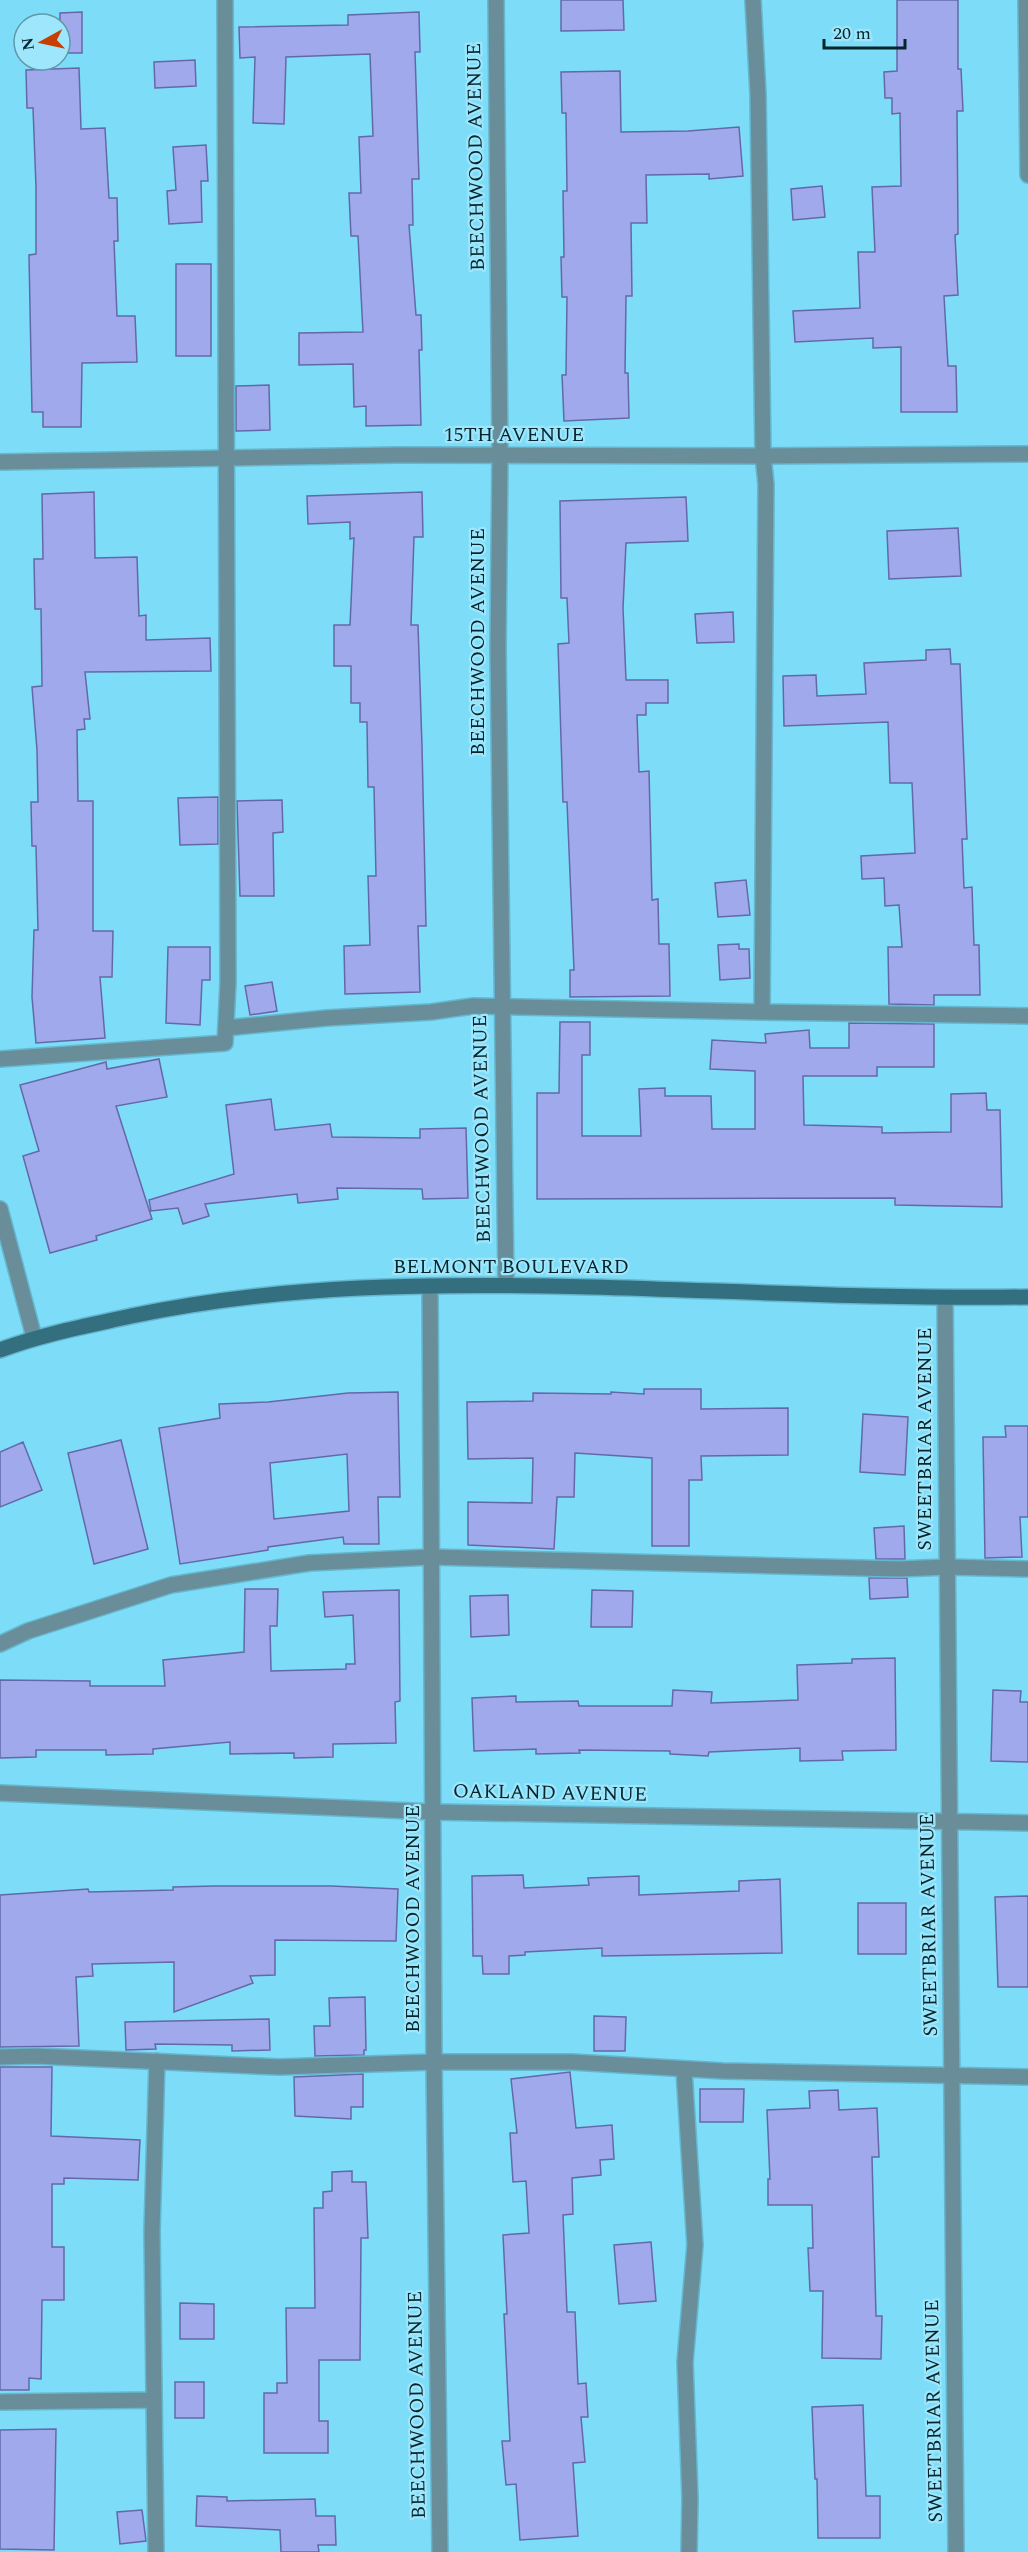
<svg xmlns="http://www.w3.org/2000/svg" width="1028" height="2552" font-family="Spectral,serif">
<rect width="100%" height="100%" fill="#7ddcf7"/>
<!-- building -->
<path fill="#a1a9ed" stroke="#6369a8" stroke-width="1.5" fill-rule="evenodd" d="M 561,0 L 623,0 L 624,30 L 561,31 Z
M 897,0 L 958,0 L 958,69 L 961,69 L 963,111 L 957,111 L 958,234 L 955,235 L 958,295 L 944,296 L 948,366 L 956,366 L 957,412 L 901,412 L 901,347 L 873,348 L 873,338 L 795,342 L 793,311 L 860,308 L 858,252 L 875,252 L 872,187 L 901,186 L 900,113 L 892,114 L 892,98 L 885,98 L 884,72 L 897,71 Z
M 82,12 L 82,53 L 60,53 L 60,13 Z
M 419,12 L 420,52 L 415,52 L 419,179 L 412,179 L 413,225 L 409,225 L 416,315 L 421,315 L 422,350 L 419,350 L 421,425 L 366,426 L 366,406 L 354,407 L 353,364 L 299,365 L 299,333 L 363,332 L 358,236 L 351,236 L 349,193 L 361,193 L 359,137 L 373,136 L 370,54 L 286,57 L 284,124 L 253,123 L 255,57 L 240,58 L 239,27 L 348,25 L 348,15 Z
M 195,60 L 196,86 L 155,88 L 154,62 Z
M 79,68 L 81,129 L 105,128 L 109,198 L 117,198 L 118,241 L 114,241 L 117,316 L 135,316 L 137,362 L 82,363 L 81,427 L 43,427 L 43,412 L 32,412 L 29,255 L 36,254 L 36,187 L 33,108 L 27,108 L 26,70 Z
M 620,71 L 621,132 L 688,131 L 739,127 L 743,176 L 709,179 L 709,174 L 646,175 L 647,223 L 631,223 L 632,296 L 626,296 L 625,373 L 628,373 L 629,418 L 564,421 L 562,375 L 566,375 L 567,297 L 562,297 L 561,257 L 564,257 L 563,191 L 567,191 L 566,113 L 562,113 L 561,72 Z
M 206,145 L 208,181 L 201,181 L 202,222 L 169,224 L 167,191 L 176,190 L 173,147 Z
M 822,186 L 825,217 L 793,220 L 791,189 Z
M 176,264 L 211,264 L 211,356 L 176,356 Z
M 269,385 L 270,430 L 236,431 L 236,386 Z
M 94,492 L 95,558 L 137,557 L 139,616 L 146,615 L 146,640 L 210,638 L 211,671 L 85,672 L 90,719 L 84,719 L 85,729 L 77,730 L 78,801 L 93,801 L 93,931 L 113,931 L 112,977 L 100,977 L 105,1038 L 36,1043 L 32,997 L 34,930 L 38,930 L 36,846 L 32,846 L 31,802 L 38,802 L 37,750 L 32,687 L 42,686 L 41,609 L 35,609 L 34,559 L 43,559 L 42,494 Z
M 422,492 L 423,537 L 414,537 L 411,625 L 418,625 L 422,746 L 426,926 L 418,926 L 420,992 L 345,994 L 344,946 L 370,945 L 368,876 L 376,876 L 374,787 L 368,787 L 367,722 L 360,722 L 360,703 L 351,703 L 351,666 L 334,666 L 334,625 L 350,625 L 354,538 L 350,539 L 350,522 L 308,524 L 307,496 Z
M 686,497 L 688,541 L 626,543 L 623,608 L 626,680 L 668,680 L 668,703 L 646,703 L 646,715 L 637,715 L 639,772 L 649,771 L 652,900 L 658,899 L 659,944 L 669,944 L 670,996 L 570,997 L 570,970 L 574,970 L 567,802 L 563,802 L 558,644 L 569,643 L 567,598 L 561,598 L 560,501 Z
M 958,528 L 961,576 L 889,579 L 887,531 Z
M 733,612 L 734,642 L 697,643 L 695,614 Z
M 950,649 L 951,664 L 960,664 L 967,839 L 962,839 L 964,888 L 972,887 L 974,945 L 979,945 L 980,995 L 934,995 L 934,1005 L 889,1004 L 888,947 L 902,947 L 899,905 L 885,906 L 884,878 L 862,879 L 861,856 L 915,853 L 912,783 L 890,783 L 888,722 L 784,726 L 783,676 L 816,675 L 817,696 L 866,694 L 864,663 L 926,660 L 926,650 Z
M 218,797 L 218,844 L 180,845 L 178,798 Z
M 282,800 L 283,832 L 273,833 L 274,896 L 240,896 L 237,801 Z
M 746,880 L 750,915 L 718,917 L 715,883 Z
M 739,944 L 739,949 L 749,949 L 750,978 L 720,980 L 718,945 Z
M 168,947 L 210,947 L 210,980 L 202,980 L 200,1025 L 166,1023 Z
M 272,982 L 277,1011 L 250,1015 L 245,986 Z
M 560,1022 L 590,1022 L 590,1055 L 582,1055 L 582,1136 L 641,1136 L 639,1089 L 665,1088 L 665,1096 L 711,1096 L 712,1129 L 755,1129 L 755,1071 L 710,1069 L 712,1040 L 766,1043 L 765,1034 L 809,1030 L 810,1048 L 849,1048 L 849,1023 L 934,1024 L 934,1067 L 877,1067 L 877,1076 L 803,1076 L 804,1125 L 882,1127 L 882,1133 L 951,1132 L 951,1094 L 986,1093 L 987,1110 L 1000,1110 L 1002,1207 L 895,1205 L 895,1198 L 537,1199 L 537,1093 L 559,1093 Z
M 159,1059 L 167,1097 L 116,1106 L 152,1219 L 96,1236 L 97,1240 L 50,1253 L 23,1156 L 39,1151 L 20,1085 L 106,1062 L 107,1069 Z
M 271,1099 L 275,1130 L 330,1124 L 332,1137 L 420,1138 L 420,1129 L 466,1128 L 468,1198 L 423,1199 L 422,1189 L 337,1188 L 338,1199 L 298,1203 L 297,1194 L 205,1204 L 209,1216 L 183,1224 L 178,1208 L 151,1211 L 149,1200 L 234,1174 L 226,1105 Z
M 644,1389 L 701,1389 L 701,1409 L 788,1408 L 788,1455 L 701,1456 L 702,1480 L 689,1480 L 689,1546 L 652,1546 L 652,1458 L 575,1453 L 574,1497 L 557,1497 L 554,1549 L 468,1545 L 468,1502 L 532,1503 L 533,1458 L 468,1459 L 467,1402 L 533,1401 L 533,1393 L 611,1394 L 611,1392 L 644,1394 Z
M 398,1392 L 400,1497 L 378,1497 L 379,1544 L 344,1544 L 343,1537 L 268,1547 L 268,1550 L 180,1564 L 159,1428 L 220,1418 L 219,1404 L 268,1402 L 348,1393 ZM 347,1454 L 349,1511 L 274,1519 L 270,1463 Z
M 863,1414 L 908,1417 L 905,1475 L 860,1472 Z
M 1005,1426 L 1028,1426 L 1028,1517 L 1020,1517 L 1022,1557 L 985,1558 L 983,1437 L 1006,1437 Z
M 121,1440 L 148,1549 L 94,1564 L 68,1453 Z
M 23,1442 L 42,1490 L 0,1507 L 0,1452 Z
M 904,1526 L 905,1559 L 876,1559 L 874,1528 Z
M 869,1578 L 907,1578 L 908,1597 L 870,1599 Z
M 245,1589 L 278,1589 L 277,1626 L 270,1626 L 271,1671 L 346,1669 L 346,1664 L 355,1664 L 353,1615 L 325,1617 L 323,1592 L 399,1590 L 400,1701 L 395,1702 L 396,1743 L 333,1744 L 333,1757 L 294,1758 L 294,1753 L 230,1754 L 230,1742 L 153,1749 L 153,1754 L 106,1755 L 106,1750 L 36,1750 L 36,1757 L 0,1758 L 0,1680 L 90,1681 L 90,1686 L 165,1686 L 163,1660 L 244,1652 Z
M 592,1590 L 633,1591 L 632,1627 L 591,1627 Z
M 508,1595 L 509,1635 L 471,1637 L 470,1596 Z
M 895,1658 L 896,1750 L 842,1751 L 843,1760 L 800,1761 L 800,1748 L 709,1752 L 708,1756 L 670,1754 L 670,1751 L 579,1750 L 580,1753 L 536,1754 L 536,1749 L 474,1751 L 472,1698 L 516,1696 L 516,1702 L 578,1701 L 579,1706 L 672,1706 L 673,1690 L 712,1692 L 711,1703 L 798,1700 L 797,1665 L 852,1663 L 852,1659 Z
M 993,1690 L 1021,1691 L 1020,1702 L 1028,1702 L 1028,1762 L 991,1761 Z
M 523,1875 L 524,1888 L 589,1885 L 588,1878 L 639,1876 L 639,1895 L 739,1891 L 739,1881 L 780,1879 L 782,1953 L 602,1956 L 602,1948 L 525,1952 L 525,1955 L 509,1956 L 509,1974 L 483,1974 L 482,1956 L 473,1956 L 472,1876 Z
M 215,1886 L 331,1886 L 398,1889 L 396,1941 L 275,1940 L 275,1975 L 250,1976 L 253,1983 L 174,2012 L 174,1962 L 92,1964 L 93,1976 L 76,1977 L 79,2046 L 0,2047 L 0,1895 L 88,1889 L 89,1892 L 173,1890 L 173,1887 Z
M 1028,1896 L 1028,1987 L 998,1987 L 995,1897 Z
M 858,1903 L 906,1903 L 906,1954 L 858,1954 Z
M 365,1997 L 366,2050 L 364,2050 L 364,2055 L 315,2056 L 314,2026 L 330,2026 L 329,1998 Z
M 594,2016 L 626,2017 L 625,2051 L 594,2051 Z
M 269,2019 L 270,2050 L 232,2051 L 232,2045 L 155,2044 L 156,2049 L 126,2050 L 125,2022 Z
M 0,2067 L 52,2067 L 51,2136 L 140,2140 L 138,2180 L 64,2178 L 64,2184 L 52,2184 L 52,2247 L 64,2247 L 64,2300 L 42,2300 L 41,2379 L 29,2378 L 29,2390 L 0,2390 Z
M 570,2072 L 576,2128 L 612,2125 L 614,2159 L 600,2160 L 601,2175 L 572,2178 L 573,2214 L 563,2215 L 567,2312 L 575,2312 L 578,2384 L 586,2383 L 588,2417 L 581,2417 L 585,2462 L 573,2463 L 578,2536 L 520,2540 L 516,2484 L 506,2485 L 502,2441 L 510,2441 L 504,2314 L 507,2314 L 503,2235 L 529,2233 L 526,2181 L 513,2182 L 510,2133 L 517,2133 L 511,2079 Z
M 363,2074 L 363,2107 L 351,2107 L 351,2119 L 295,2116 L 294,2077 Z
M 700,2089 L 744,2089 L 743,2122 L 700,2122 Z
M 838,2090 L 839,2110 L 877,2108 L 879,2157 L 872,2157 L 876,2316 L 882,2316 L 881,2359 L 822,2358 L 823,2291 L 810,2291 L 808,2248 L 813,2248 L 812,2205 L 768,2205 L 768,2179 L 770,2179 L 767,2110 L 810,2108 L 809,2091 Z
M 352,2171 L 352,2182 L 366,2182 L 368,2238 L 361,2238 L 360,2360 L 319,2360 L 319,2421 L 328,2421 L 328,2453 L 264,2453 L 264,2393 L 277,2393 L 277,2383 L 287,2383 L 286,2308 L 315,2308 L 314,2208 L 323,2208 L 323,2192 L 332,2191 L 332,2172 Z
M 651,2242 L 656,2301 L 619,2304 L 614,2245 Z
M 180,2303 L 214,2304 L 214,2339 L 180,2339 Z
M 175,2382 L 204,2382 L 204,2418 L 175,2418 Z
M 863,2405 L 866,2496 L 880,2496 L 880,2538 L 818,2538 L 817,2479 L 815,2479 L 812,2407 Z
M 56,2429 L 54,2550 L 0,2549 L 0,2430 Z
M 197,2496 L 227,2497 L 227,2501 L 315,2499 L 316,2516 L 335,2516 L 336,2545 L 318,2545 L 319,2552 L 281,2552 L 280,2530 L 196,2526 Z
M 142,2510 L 146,2541 L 120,2544 L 117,2512 Z"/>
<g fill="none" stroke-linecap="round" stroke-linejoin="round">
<!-- lane casing -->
<g stroke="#65b7cf" stroke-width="18">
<path id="lane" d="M 753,0 L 758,94 L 763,456 L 766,484 L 762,1012 L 1028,1016
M 226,1028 L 327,1018 L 431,1012 L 473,1006 L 762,1012
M 0,1059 L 225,1043 L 228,982 L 225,0
M 0,1644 L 28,1631 L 171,1585 L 309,1563 L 430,1557 L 899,1569 L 947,1567 L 1028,1569
M 0,2057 L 35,2056 L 279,2067 L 434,2062 L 572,2062 L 723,2071 L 1028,2077
M 684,2070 L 695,2245 L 685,2362 L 690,2498 L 689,2552
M 0,2402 L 154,2400
M 156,2552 L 152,2231 L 157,2061"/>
</g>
<!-- street casing -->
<g stroke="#65b7cf" stroke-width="18">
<path id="street" d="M 496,0 L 500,456 L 498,649 L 506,1285
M 1026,0 L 1028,175
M 0,462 L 396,455 L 763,456 L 1028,454
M 0,1209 L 34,1337
M 430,1286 L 434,2062 L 440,2552
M 945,1298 L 956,2552
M 0,1793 L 434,1812 L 1028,1823"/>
</g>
<!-- secondary casing -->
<g stroke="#65b7cf" stroke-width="18">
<path id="secondary" d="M 0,1350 C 43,1334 86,1326 131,1316 C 283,1284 436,1283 591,1287 C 737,1291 882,1299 1028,1297"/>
</g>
<!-- lane -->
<use href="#lane" stroke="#698e99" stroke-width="15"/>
<!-- street -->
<use href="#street" stroke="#698e99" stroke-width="15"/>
<!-- secondary -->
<use href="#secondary" stroke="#336f7f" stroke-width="15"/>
</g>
<g text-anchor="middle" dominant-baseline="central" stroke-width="4.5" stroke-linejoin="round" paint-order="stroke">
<!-- street labels -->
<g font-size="20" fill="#05252d" stroke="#9de6fc">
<text transform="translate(476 157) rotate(-91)">BEECHWOOD AVENUE</text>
<text x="514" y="435">15TH AVENUE</text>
<text transform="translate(478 642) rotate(-90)">BEECHWOOD AVENUE</text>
<text transform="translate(482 1129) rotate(-91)">BEECHWOOD AVENUE</text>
<text x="511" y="1267">BELMONT BOULEVARD</text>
<text transform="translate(925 1439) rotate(-90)">SWEETBRIAR AVENUE</text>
<text transform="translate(550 1793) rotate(1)">OAKLAND AVENUE</text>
<text transform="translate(413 1919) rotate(-90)">BEECHWOOD AVENUE</text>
<text transform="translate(929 1925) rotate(-91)">SWEETBRIAR AVENUE</text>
<text transform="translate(417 2405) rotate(-91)">BEECHWOOD AVENUE</text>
<text transform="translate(934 2411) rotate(-91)">SWEETBRIAR AVENUE</text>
</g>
</g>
<!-- north arrow -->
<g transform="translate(42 42) rotate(262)"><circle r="28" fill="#9de6fc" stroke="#6099a9" stroke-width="1.5"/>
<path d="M0-4.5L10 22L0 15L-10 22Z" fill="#c63f00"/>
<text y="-9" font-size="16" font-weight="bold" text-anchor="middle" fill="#05252d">N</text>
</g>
<!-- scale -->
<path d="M824 39v9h81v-9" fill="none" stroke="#05252d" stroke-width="3"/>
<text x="833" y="39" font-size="18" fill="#05252d" stroke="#9de6fc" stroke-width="4.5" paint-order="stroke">20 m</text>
</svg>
